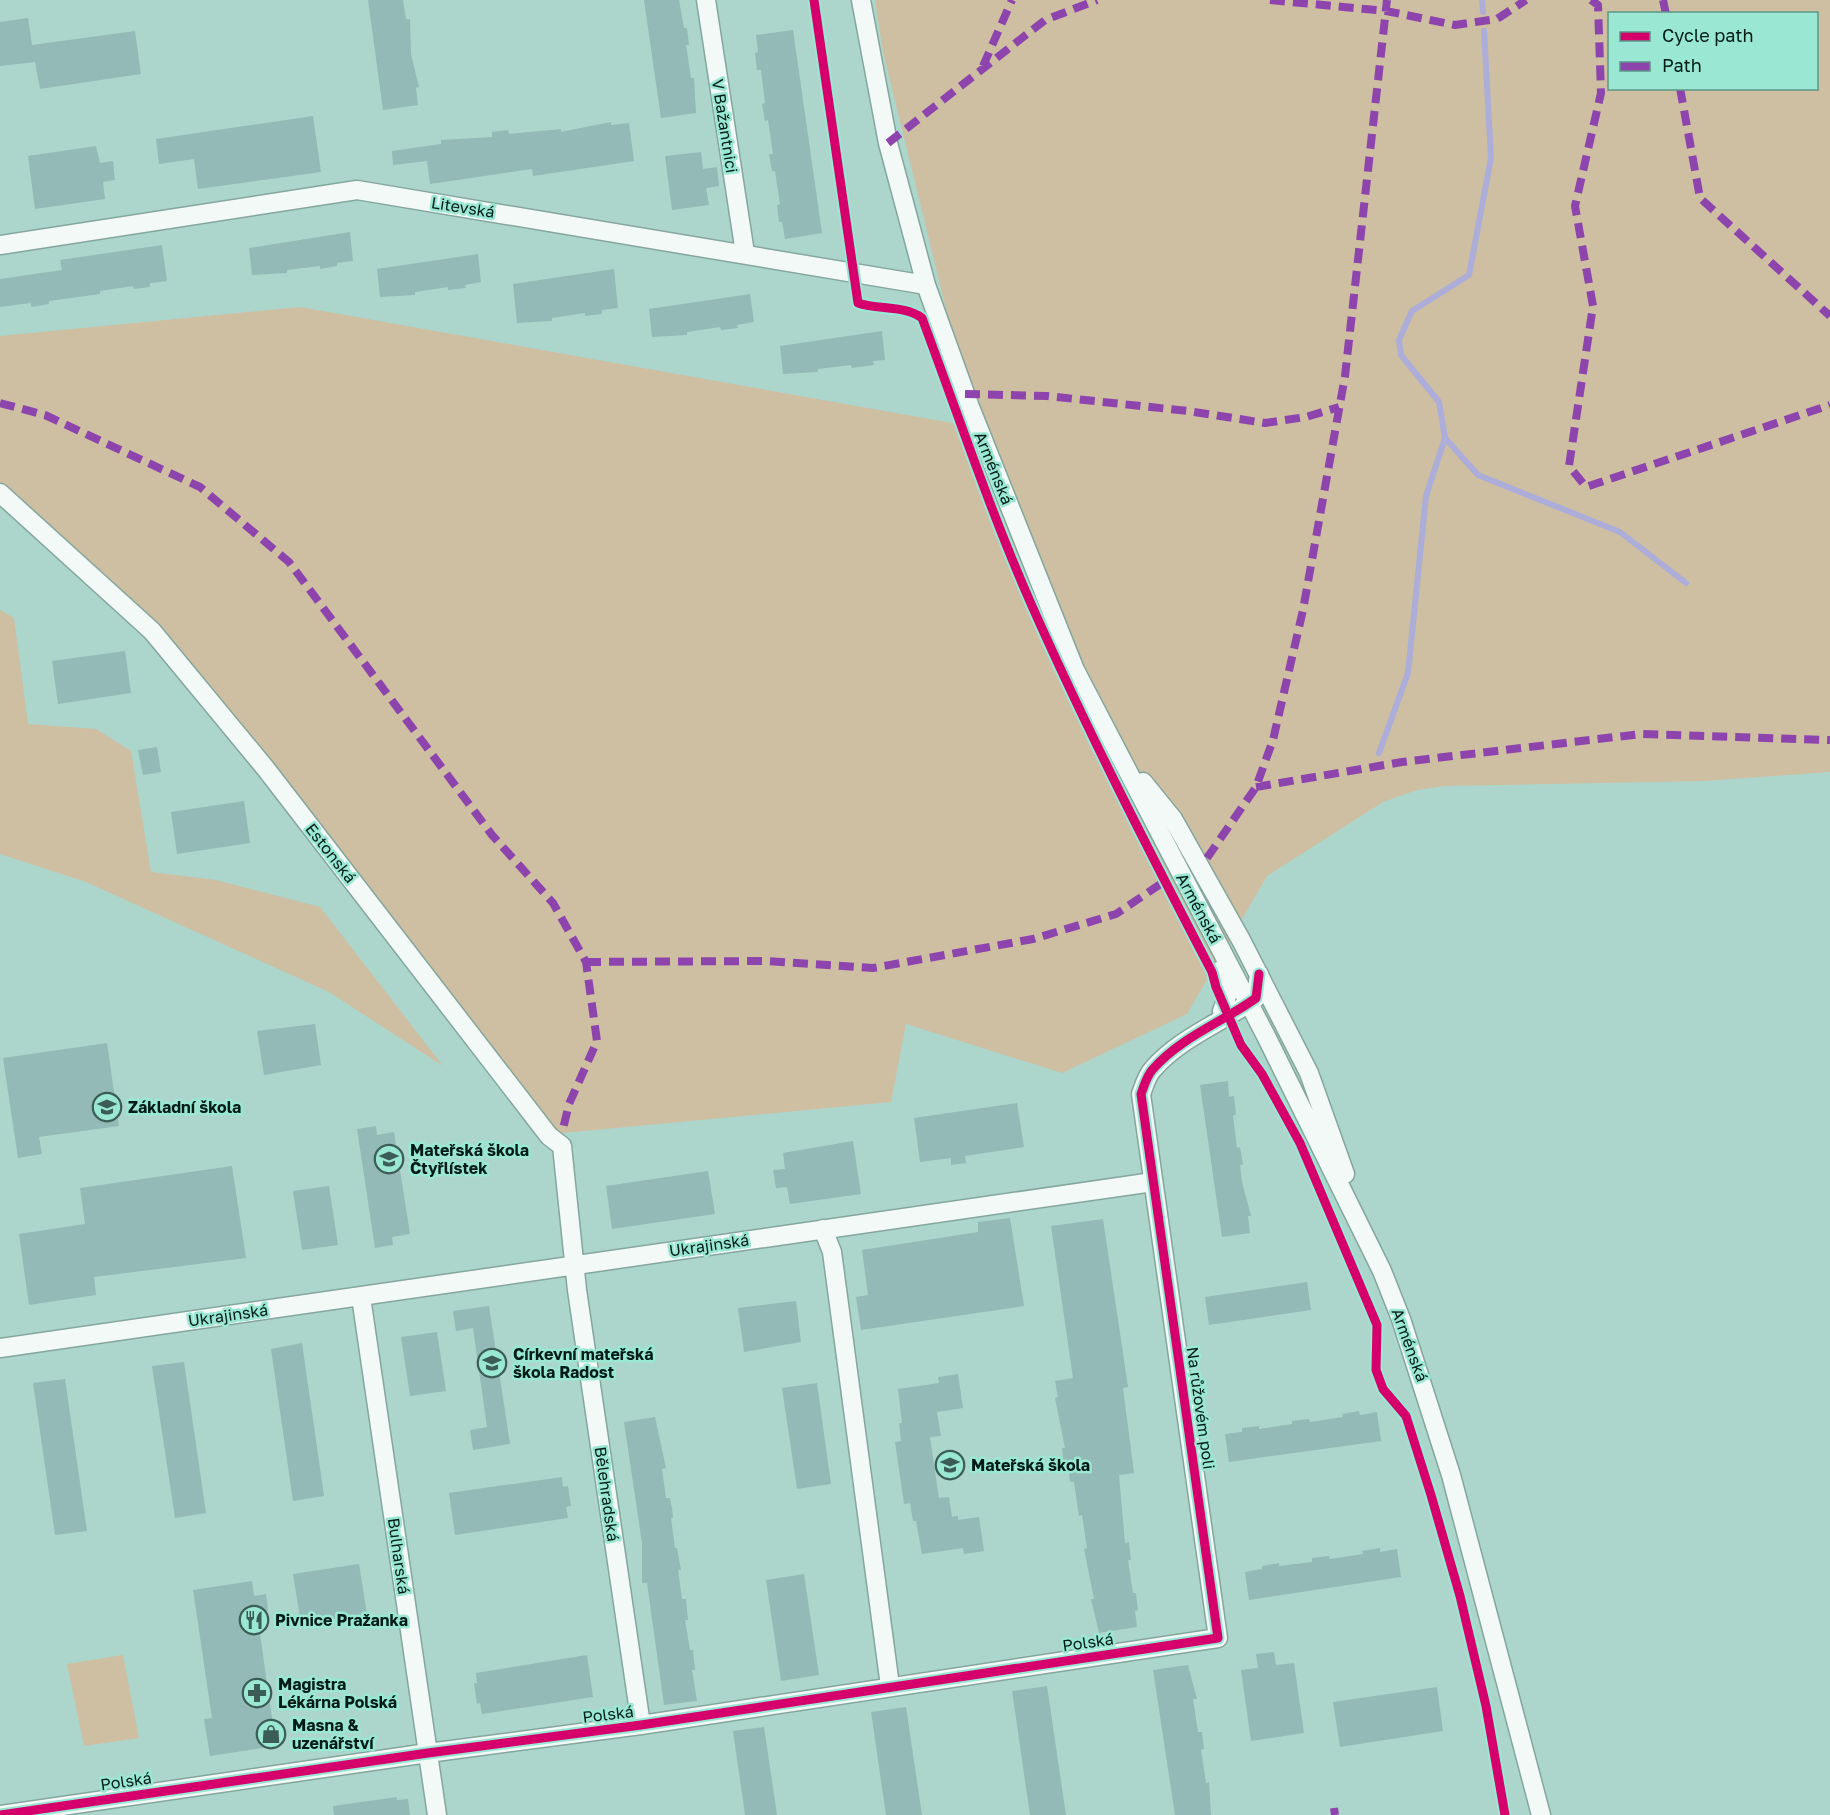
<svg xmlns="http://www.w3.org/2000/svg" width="1830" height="1815" font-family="'Golos Text',sans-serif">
<rect width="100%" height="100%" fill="#acd6cb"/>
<!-- green -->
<path fill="#cebea2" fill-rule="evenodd" d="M 875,0 L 1830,0 L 1830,772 L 1704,781 L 1445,786 L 1417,790 L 1383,802 L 1267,876 L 1187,1014 L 1062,1073 L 906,1024 L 891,1102 L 552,1134 L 280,776 L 0,485 L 0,336 L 300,307 L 975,427 L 883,52 ZM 1610,14 L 1816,14 L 1816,88 L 1610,88 Z
M 0,610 L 14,618 L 28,724 L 96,729 L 131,751 L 151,872 L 216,880 L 320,907 L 443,1066 L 329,992 L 86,882 L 0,854 Z
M 123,1655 L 139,1738 L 84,1746 L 67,1664 Z"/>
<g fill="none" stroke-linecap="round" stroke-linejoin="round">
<!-- stream -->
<path stroke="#adadd9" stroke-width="6" d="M 1482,0 L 1483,12
M 1445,438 L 1478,475 L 1620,532 L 1686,583
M 1379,753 L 1408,673 L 1426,496 L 1445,438 L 1439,402 L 1401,355 L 1399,340 L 1412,311 L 1469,275 L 1491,158 L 1484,31"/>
</g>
<!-- building -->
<path fill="#93bab6" d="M 368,0 L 403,0 L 406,19 L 410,19 L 411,54 L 419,87 L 416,88 L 418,105 L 383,110 Z
M 644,0 L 679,0 L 684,28 L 687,28 L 689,45 L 686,45 L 691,78 L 694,78 L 696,113 L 661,118 Z
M 28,18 L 32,45 L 135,31 L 141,74 L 40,89 L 35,62 L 0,66 L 0,22 Z
M 793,30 L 822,233 L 785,239 L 782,222 L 779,222 L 777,205 L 780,204 L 775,171 L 772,171 L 769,154 L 773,154 L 768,120 L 765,121 L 762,104 L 765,103 L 761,70 L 757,70 L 755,53 L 758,52 L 756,35 Z
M 313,116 L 321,172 L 198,189 L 194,159 L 159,164 L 156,139 Z
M 611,122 L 611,125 L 629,123 L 634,161 L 533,176 L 532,169 L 430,184 L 427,161 L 393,165 L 392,151 L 441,144 L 441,140 L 492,137 L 492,132 L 508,130 L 509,134 L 561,129 L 561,132 Z
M 96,146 L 100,163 L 113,161 L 115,180 L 103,182 L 105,199 L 35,209 L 28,156 Z
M 701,152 L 703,169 L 717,167 L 719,186 L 706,188 L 709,205 L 672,210 L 665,156 Z
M 350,232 L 353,261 L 337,263 L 337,266 L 320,269 L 320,266 L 287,270 L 287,273 L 252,275 L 249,248 Z
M 162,245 L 167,281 L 150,283 L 150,287 L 134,289 L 133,286 L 100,291 L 100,294 L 49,301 L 49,304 L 31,307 L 31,303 L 0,307 L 0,279 L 62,270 L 60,260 Z
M 478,254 L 481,282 L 465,285 L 466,288 L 448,290 L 448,287 L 415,292 L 415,295 L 380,297 L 377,269 Z
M 614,269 L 618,308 L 602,310 L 602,314 L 585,316 L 585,313 L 552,318 L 552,321 L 517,323 L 513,284 Z
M 750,294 L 754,322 L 737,325 L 738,328 L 721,330 L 720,327 L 687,332 L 687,335 L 652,337 L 649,309 Z
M 882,331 L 885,360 L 873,361 L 874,365 L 852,368 L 851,365 L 818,369 L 818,372 L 783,374 L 780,346 Z
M 125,651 L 131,693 L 58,704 L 52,661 Z
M 157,747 L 161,772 L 143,775 L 138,750 Z
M 244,801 L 250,843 L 177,854 L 171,812 Z
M 315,1024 L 321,1065 L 264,1075 L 257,1031 Z
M 107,1043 L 119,1126 L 39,1137 L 42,1154 L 18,1158 L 3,1058 Z
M 1228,1081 L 1229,1097 L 1234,1096 L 1236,1115 L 1233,1115 L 1237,1148 L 1240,1147 L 1243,1165 L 1240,1165 L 1242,1182 L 1251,1216 L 1248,1216 L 1250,1233 L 1222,1237 L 1200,1085 Z
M 1017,1103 L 1024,1147 L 965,1156 L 966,1163 L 951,1165 L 951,1158 L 920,1162 L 914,1118 Z
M 376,1126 L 377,1135 L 394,1132 L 410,1234 L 392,1237 L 393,1245 L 375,1248 L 357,1129 Z
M 853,1141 L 861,1194 L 790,1204 L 787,1187 L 776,1188 L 773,1170 L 785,1169 L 783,1153 Z
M 232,1166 L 246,1258 L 94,1277 L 96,1295 L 29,1305 L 19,1234 L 85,1224 L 80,1188 Z
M 708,1171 L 715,1214 L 612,1229 L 606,1186 Z
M 329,1186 L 338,1245 L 302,1250 L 293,1191 Z
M 1010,1218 L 1024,1306 L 861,1330 L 856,1297 L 868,1295 L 862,1250 L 978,1232 L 978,1222 Z
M 1103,1219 L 1128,1387 L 1123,1388 L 1134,1473 L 1119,1475 L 1125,1543 L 1129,1542 L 1131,1560 L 1128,1560 L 1133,1593 L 1136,1593 L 1138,1610 L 1135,1611 L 1137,1627 L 1099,1633 L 1091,1599 L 1094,1599 L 1084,1549 L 1087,1548 L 1082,1515 L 1079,1516 L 1074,1482 L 1070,1482 L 1068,1465 L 1064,1466 L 1062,1448 L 1065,1448 L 1055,1398 L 1058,1397 L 1055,1381 L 1073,1378 L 1051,1226 Z
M 1307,1282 L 1311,1310 L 1209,1325 L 1205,1297 Z
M 796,1301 L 801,1342 L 744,1352 L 738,1308 Z
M 489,1306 L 510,1444 L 473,1450 L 470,1430 L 487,1427 L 473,1328 L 456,1331 L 453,1311 Z
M 437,1332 L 446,1391 L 410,1396 L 401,1337 Z
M 302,1343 L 324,1496 L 293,1501 L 271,1349 Z
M 184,1362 L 206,1513 L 175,1518 L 152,1366 Z
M 958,1374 L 963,1408 L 937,1412 L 941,1436 L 930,1437 L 939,1498 L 949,1497 L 952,1517 L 958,1516 L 958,1520 L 979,1517 L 984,1551 L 964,1554 L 963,1548 L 922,1554 L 916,1521 L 913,1521 L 910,1503 L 904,1504 L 895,1442 L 901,1441 L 899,1423 L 902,1423 L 898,1389 L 939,1383 L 938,1377 Z
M 65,1379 L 87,1531 L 55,1535 L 33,1383 Z
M 817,1383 L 831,1484 L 797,1489 L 782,1388 Z
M 1359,1411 L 1360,1415 L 1377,1412 L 1381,1441 L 1229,1462 L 1225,1434 L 1242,1432 L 1242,1428 L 1259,1426 L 1259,1429 L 1292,1424 L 1292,1421 L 1309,1419 L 1310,1422 L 1343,1417 L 1342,1414 Z
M 655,1417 L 666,1468 L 662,1469 L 666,1498 L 670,1498 L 672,1508 L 673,1518 L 671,1518 L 675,1548 L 677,1548 L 681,1570 L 678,1570 L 682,1599 L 686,1599 L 688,1620 L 685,1620 L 690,1650 L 693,1650 L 695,1670 L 692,1670 L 697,1701 L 664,1705 L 647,1583 L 642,1583 L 642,1543 L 624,1422 Z
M 562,1477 L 563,1487 L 568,1486 L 571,1506 L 566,1507 L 568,1518 L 455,1535 L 449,1493 Z
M 1380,1548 L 1380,1552 L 1397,1549 L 1401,1577 L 1249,1600 L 1245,1572 L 1262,1569 L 1262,1566 L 1279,1563 L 1279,1566 L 1312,1562 L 1312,1558 L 1329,1556 L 1330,1559 L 1363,1554 L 1362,1551 Z
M 359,1564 L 367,1614 L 301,1624 L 293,1574 Z
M 804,1574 L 819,1675 L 781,1681 L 766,1580 Z
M 252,1581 L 254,1596 L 266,1594 L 268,1611 L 257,1613 L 276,1746 L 210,1756 L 204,1719 L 212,1718 L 193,1590 Z
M 1274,1652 L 1276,1665 L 1294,1663 L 1304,1733 L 1251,1741 L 1241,1670 L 1258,1668 L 1256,1654 Z
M 587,1655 L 593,1697 L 482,1714 L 480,1703 L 477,1704 L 474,1683 L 477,1683 L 476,1673 Z
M 1188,1665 L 1197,1699 L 1193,1699 L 1198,1732 L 1202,1732 L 1204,1749 L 1201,1750 L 1206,1783 L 1209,1782 L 1211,1815 L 1175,1815 L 1153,1670 Z
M 1047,1686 L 1066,1815 L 1030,1815 L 1012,1691 Z
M 1437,1687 L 1443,1731 L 1340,1747 L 1333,1702 Z
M 906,1707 L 922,1815 L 886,1815 L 871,1712 Z
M 764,1727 L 777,1815 L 745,1815 L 733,1731 Z
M 397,1797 L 397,1800 L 408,1799 L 410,1815 L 334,1815 L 333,1806 Z"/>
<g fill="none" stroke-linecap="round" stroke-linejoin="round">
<!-- street casing -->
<g stroke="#84a69d" stroke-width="21">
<path id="street" d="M 706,0 L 745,253
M 861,0 L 888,143 L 926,285 L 970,407 L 1075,670 L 1266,1036 L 1382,1271 L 1401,1319 L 1451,1475 L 1541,1815
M 0,245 L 357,190 L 926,285
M 0,493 L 152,631 L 266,769 L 549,1136 L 562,1146 L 577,1290 L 641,1725
M 1143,782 L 1173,819 L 1241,940 L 1309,1073 L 1345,1174
M 1222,1011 C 1229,995 1230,984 1222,969
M 823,1229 L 832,1252 L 890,1686
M 361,1297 L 437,1815
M 0,1348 L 1153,1182
M 0,1815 L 428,1753 L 641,1725 L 1218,1638 L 1141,1094 C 1144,1086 1147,1075 1153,1069 C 1181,1037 1223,1022 1256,998 L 1259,974"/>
</g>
<!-- street -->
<use href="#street" stroke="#f3f9f7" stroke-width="18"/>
<!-- quiet -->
<path stroke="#8e44ad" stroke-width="8" stroke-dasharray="15 8" stroke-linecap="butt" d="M 1270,0 L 1386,11 L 1455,25 L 1497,19 L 1526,0
M 1591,0 L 1598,5 L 1601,93 L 1575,206 L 1593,306 L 1569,466 L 1586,487 L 1830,405
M 1663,0 L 1666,14
M 983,66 L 1012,0
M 1680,88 L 1700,198 L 1830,316
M 888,143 L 1045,20 L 1097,0
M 965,394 L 1047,396 L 1188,411 L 1265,423 L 1306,417 L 1339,407
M 0,403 L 45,415 L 200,487 L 289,562 L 492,835 L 553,903 L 586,962 L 597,1041 L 569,1104 L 562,1133
M 1256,787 L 1402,762 L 1641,734 L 1830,740
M 1207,858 L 1256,787 L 1273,740 L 1303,610 L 1345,376 L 1387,0
M 586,962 L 766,961 L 873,968 L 1033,939 L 1116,914 L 1165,881
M 1334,1808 L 1335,1815"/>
<!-- cycleway casing -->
<g stroke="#9ae7d3" stroke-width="13">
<path id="cycleway" d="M 814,0 L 858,303 C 878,310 905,305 922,318 C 958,414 990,511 1032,606 C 1087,730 1149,851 1212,972 L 1216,987 L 1241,1045 L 1262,1074 L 1300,1143 L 1377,1325 L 1376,1370 L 1383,1389 L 1406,1416 L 1431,1495 L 1460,1596 L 1486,1706 L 1505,1815
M 0,1815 L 428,1753 L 641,1725 L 1218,1638 L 1141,1094 C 1144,1086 1147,1075 1153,1069 C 1181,1037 1223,1022 1256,998 L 1259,974"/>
</g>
<!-- cycleway -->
<use href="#cycleway" stroke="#d6006c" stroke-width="9"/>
</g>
<!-- icons -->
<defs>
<g id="school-ring" transform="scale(1.5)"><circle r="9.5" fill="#9ae7d3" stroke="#3c5d55" stroke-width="1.5"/><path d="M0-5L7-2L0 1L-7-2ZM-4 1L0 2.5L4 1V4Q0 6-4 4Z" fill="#3c5d55"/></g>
<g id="restaurant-ring" transform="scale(1.5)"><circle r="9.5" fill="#9ae7d3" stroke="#3c5d55" stroke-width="1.5"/><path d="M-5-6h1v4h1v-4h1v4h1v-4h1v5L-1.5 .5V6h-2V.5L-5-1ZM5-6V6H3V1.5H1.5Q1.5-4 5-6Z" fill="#3c5d55"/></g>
<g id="pharmacy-ring" transform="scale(1.5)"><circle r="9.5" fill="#9ae7d3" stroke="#3c5d55" stroke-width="1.5"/><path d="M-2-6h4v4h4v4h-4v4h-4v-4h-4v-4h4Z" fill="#3c5d55"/></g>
<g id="shop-ring" transform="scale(1.5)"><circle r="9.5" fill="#9ae7d3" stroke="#3c5d55" stroke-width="1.5"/><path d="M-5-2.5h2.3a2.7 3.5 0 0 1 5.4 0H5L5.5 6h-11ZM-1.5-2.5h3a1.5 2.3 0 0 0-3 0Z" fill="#3c5d55"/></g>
</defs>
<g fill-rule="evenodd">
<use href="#school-ring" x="107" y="1107"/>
<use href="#school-ring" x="389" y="1159"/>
<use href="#school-ring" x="492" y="1363"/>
<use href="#school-ring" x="950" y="1465"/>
<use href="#restaurant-ring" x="254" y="1620"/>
<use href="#pharmacy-ring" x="257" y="1693"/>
<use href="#shop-ring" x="271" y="1734"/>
</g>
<g text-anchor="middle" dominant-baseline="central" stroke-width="5" stroke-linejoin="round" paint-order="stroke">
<!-- street labels -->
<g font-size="16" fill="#001c15" stroke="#9ae7d3">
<text transform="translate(725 126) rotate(81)">V Bažantnici</text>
<text transform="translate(463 207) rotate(9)">Litevská</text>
<text transform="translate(994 468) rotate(68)">Arménská</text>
<text transform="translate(331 853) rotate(52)">Estonská</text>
<text transform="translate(1199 908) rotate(62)">Arménská</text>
<text transform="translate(709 1245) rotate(-8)">Ukrajinská</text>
<text transform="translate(228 1315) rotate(-8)">Ukrajinská</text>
<text transform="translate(1410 1345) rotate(70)">Arménská</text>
<text transform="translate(1201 1408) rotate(82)">Na růžovém poli</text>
<text transform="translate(607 1494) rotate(82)">Bělehradská</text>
<text transform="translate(399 1556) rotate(82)">Bulharská</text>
<text transform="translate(1088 1642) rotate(-8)">Polská</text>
<text transform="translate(608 1714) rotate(-7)">Polská</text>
<text transform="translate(126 1781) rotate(-8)">Polská</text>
</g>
<!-- poi labels -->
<g font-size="16" font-weight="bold" fill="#001c15" stroke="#9ae7d3" text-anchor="start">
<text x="128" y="1107">Základní škola</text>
<text x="410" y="1150">Mateřská škola<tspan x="410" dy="18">Čtyřlístek</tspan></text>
<text x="513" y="1354">Církevní mateřská<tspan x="513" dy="18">škola Radost</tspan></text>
<text x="971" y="1465">Mateřská škola</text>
<text x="275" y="1620">Pivnice Pražanka</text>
<text x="278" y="1684">Magistra<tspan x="278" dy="18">Lékárna Polská</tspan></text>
<text x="292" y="1725">Masna &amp;<tspan x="292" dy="18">uzenářství</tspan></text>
</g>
</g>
<!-- legend -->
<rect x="1608" y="12" width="210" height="78" fill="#9ae7d3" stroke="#5c9687" stroke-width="1.5"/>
<rect x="1620" y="32" width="30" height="9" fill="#d6006c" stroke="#5c9687" stroke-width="1.5"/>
<text x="1662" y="42" font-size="18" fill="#001c15">Cycle path</text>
<rect x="1620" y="62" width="30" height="9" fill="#8e44ad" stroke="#5c9687" stroke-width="1.5"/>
<text x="1662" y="72" font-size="18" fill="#001c15">Path</text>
</svg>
